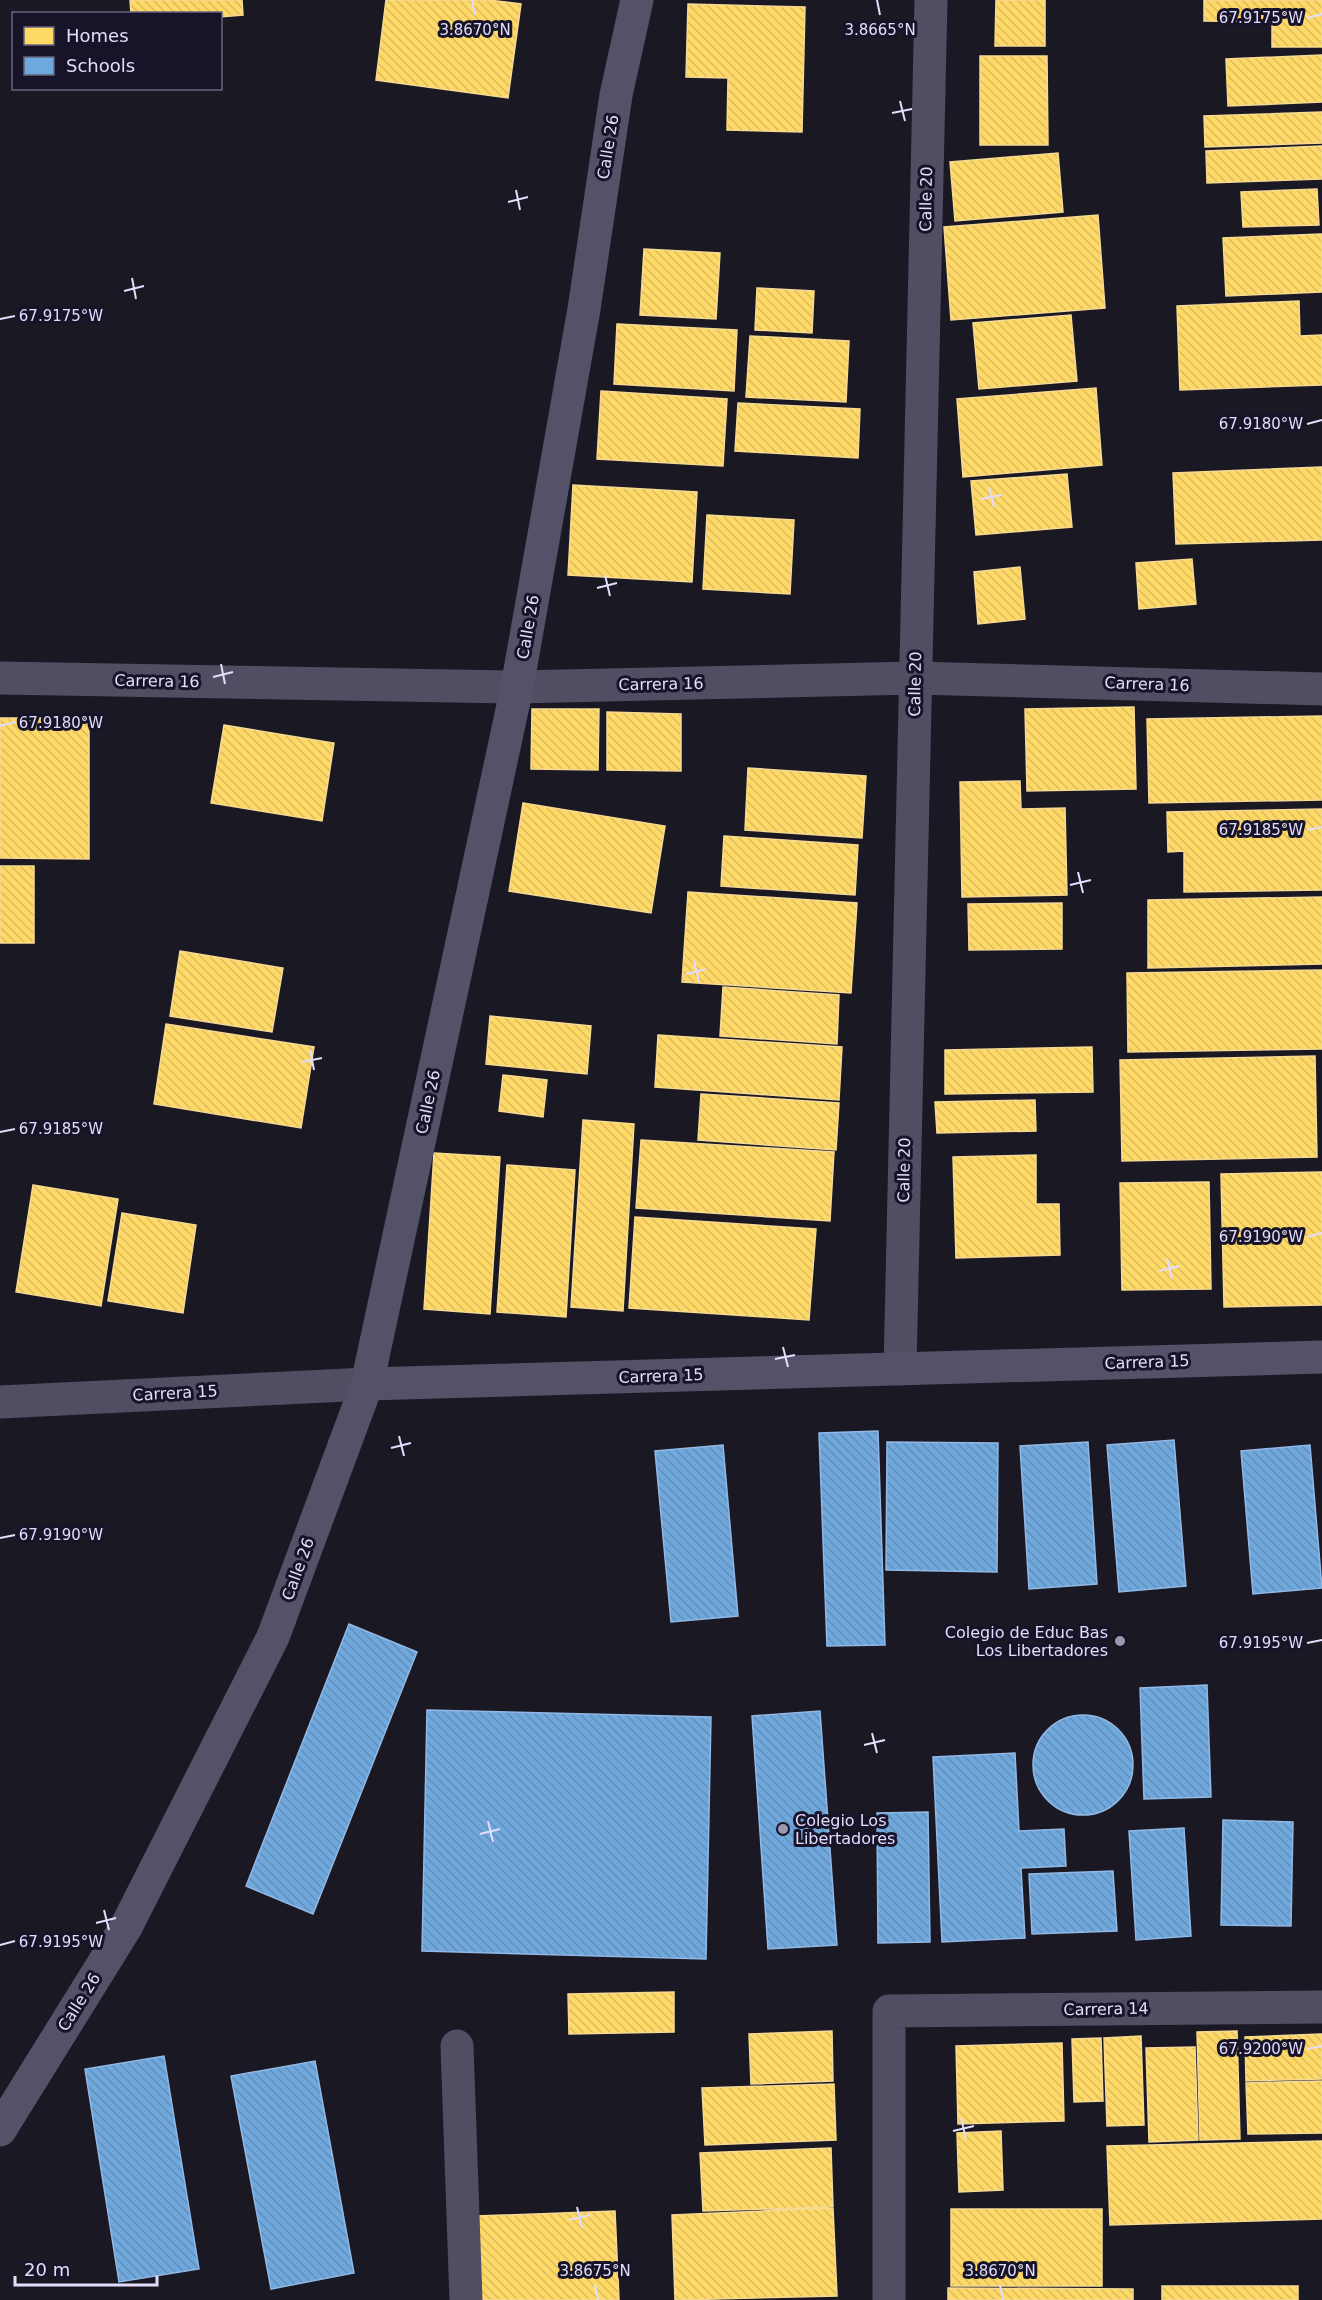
<svg xmlns="http://www.w3.org/2000/svg" width="1322" height="2300" font-family="'DejaVu Sans',sans-serif">
<defs>
<pattern id="homes-back-hatch" width="6" height="6" patternUnits="userSpaceOnUse" patternTransform="scale(1.5)"><rect width="6" height="6" fill="#ffd966"/><path d="M-1 5l2 2M0 0l6 6M5-1l2 2" fill="none" stroke="#dabb61"/></pattern>
<pattern id="schools-back-hatch" width="6" height="6" patternUnits="userSpaceOnUse" patternTransform="scale(1.5)"><rect width="6" height="6" fill="#6fa8dc"/><path d="M-1 5l2 2M0 0l6 6M5-1l2 2" fill="none" stroke="#648eb8"/></pattern>
</defs>
<rect width="100%" height="100%" fill="#1a1823"/>
<!-- homes -->
<path fill="url(#homes-back-hatch)" stroke="#f6da93" stroke-width="1.5" d="M 130,0 L 242,0 L 243,15 L 220,17 L 220,14 L 131,14 Z
M 386,0 L 489,0 L 521,4 L 508,98 L 376,80 Z
M 996,0 L 1045,0 L 1045,46 L 995,46 Z
M 1204,0 L 1322,0 L 1322,47 L 1272,47 L 1272,22 L 1204,21 Z
M 688,4 L 805,7 L 802,132 L 727,130 L 728,78 L 686,77 Z
M 1322,55 L 1322,102 L 1228,106 L 1226,59 Z
M 980,56 L 1047,56 L 1048,145 L 980,145 Z
M 1322,112 L 1322,143 L 1205,147 L 1204,116 Z
M 1322,146 L 1322,179 L 1207,183 L 1206,151 Z
M 1058,153 L 1063,212 L 955,221 L 950,162 Z
M 1317,189 L 1319,225 L 1243,227 L 1241,192 Z
M 1098,215 L 1105,308 L 951,320 L 944,227 Z
M 1322,234 L 1322,292 L 1226,296 L 1223,238 Z
M 644,249 L 720,253 L 716,319 L 640,315 Z
M 757,288 L 814,291 L 812,333 L 755,330 Z
M 1299,301 L 1300,336 L 1322,335 L 1322,385 L 1180,390 L 1177,306 Z
M 1071,315 L 1077,381 L 979,389 L 973,323 Z
M 617,324 L 737,330 L 734,391 L 614,384 Z
M 750,336 L 849,341 L 846,402 L 746,397 Z
M 1096,388 L 1102,465 L 963,477 L 957,399 Z
M 601,391 L 727,399 L 723,466 L 597,459 Z
M 738,403 L 860,409 L 858,458 L 735,451 Z
M 1322,467 L 1322,540 L 1176,544 L 1173,473 Z
M 1067,474 L 1072,527 L 976,535 L 971,481 Z
M 573,485 L 697,492 L 692,582 L 568,575 Z
M 707,515 L 794,520 L 790,594 L 703,589 Z
M 1192,559 L 1196,604 L 1139,609 L 1136,563 Z
M 1020,567 L 1025,619 L 978,624 L 974,572 Z
M 1134,707 L 1136,789 L 1027,791 L 1025,709 Z
M 532,709 L 599,709 L 598,770 L 531,769 Z
M 607,712 L 681,714 L 681,771 L 607,770 Z
M 1322,716 L 1322,800 L 1149,803 L 1147,719 Z
M 0,718 L 89,718 L 89,859 L 0,858 Z
M 224,725 L 334,743 L 322,821 L 211,803 Z
M 748,768 L 866,776 L 862,838 L 745,830 Z
M 1020,781 L 1021,809 L 1065,808 L 1067,895 L 962,897 L 960,782 Z
M 523,803 L 665,826 L 651,913 L 509,891 Z
M 1322,809 L 1322,890 L 1184,892 L 1184,851 L 1168,852 L 1167,812 Z
M 724,836 L 858,845 L 855,895 L 721,886 Z
M 0,866 L 34,866 L 34,943 L 0,943 Z
M 688,892 L 857,903 L 851,993 L 682,982 Z
M 1322,897 L 1322,964 L 1148,968 L 1148,900 Z
M 1062,903 L 1062,949 L 969,950 L 968,904 Z
M 180,951 L 283,968 L 272,1032 L 170,1016 Z
M 1322,970 L 1322,1049 L 1128,1052 L 1127,973 Z
M 723,987 L 839,995 L 837,1044 L 720,1036 Z
M 490,1016 L 591,1026 L 587,1074 L 486,1064 Z
M 166,1024 L 314,1047 L 301,1128 L 154,1104 Z
M 658,1035 L 842,1047 L 839,1100 L 655,1087 Z
M 1092,1047 L 1093,1092 L 945,1094 L 945,1050 Z
M 1315,1056 L 1317,1157 L 1122,1161 L 1120,1060 Z
M 503,1075 L 547,1080 L 543,1117 L 499,1111 Z
M 701,1094 L 839,1103 L 836,1150 L 698,1140 Z
M 1035,1100 L 1036,1131 L 937,1133 L 935,1102 Z
M 583,1120 L 634,1124 L 623,1311 L 571,1307 Z
M 641,1140 L 834,1152 L 830,1221 L 636,1208 Z
M 434,1153 L 500,1157 L 490,1314 L 424,1309 Z
M 1036,1155 L 1036,1204 L 1059,1204 L 1060,1255 L 956,1258 L 953,1157 Z
M 507,1165 L 575,1170 L 566,1317 L 497,1312 Z
M 1322,1172 L 1322,1305 L 1224,1307 L 1221,1174 Z
M 1209,1182 L 1211,1289 L 1122,1290 L 1120,1183 Z
M 33,1185 L 118,1199 L 101,1306 L 16,1292 Z
M 122,1213 L 196,1225 L 183,1313 L 108,1301 Z
M 635,1217 L 816,1229 L 809,1320 L 629,1308 Z
M 674,1992 L 674,2032 L 569,2034 L 568,1994 Z
M 832,2031 L 833,2081 L 751,2084 L 749,2034 Z
M 1237,2031 L 1240,2139 L 1200,2140 L 1197,2032 Z
M 1322,2034 L 1322,2079 L 1246,2081 L 1245,2037 Z
M 1141,2036 L 1144,2125 L 1107,2126 L 1104,2038 Z
M 1101,2038 L 1103,2101 L 1074,2102 L 1072,2039 Z
M 1062,2043 L 1064,2121 L 958,2124 L 956,2046 Z
M 1195,2047 L 1198,2140 L 1149,2142 L 1146,2048 Z
M 1322,2081 L 1322,2133 L 1248,2134 L 1246,2083 Z
M 834,2084 L 836,2140 L 705,2145 L 702,2088 Z
M 1001,2131 L 1003,2190 L 959,2192 L 957,2133 Z
M 1322,2141 L 1322,2219 L 1110,2225 L 1107,2146 Z
M 831,2148 L 833,2207 L 703,2211 L 700,2153 Z
M 833,2208 L 837,2296 L 675,2300 L 672,2215 Z
M 951,2209 L 1102,2209 L 1102,2286 L 951,2286 Z
M 615,2211 L 619,2300 L 481,2300 L 477,2216 Z
M 1162,2286 L 1298,2286 L 1298,2300 L 1162,2300 Z
M 948,2288 L 1133,2289 L 1133,2300 L 948,2300 Z"/>
<!-- schools -->
<path fill="url(#schools-back-hatch)" stroke="#92b8e6" stroke-width="1.5" d="M 878,1431 L 885,1645 L 827,1646 L 819,1433 Z
M 1174,1440 L 1186,1586 L 1119,1592 L 1107,1445 Z
M 887,1442 L 998,1443 L 997,1572 L 886,1570 Z
M 1088,1442 L 1097,1584 L 1029,1589 L 1020,1446 Z
M 723,1445 L 738,1616 L 671,1622 L 655,1451 Z
M 1310,1445 L 1322,1588 L 1253,1594 L 1241,1451 Z
M 349,1624 L 417,1652 L 313,1914 L 246,1886 Z
M 1207,1685 L 1211,1797 L 1144,1799 L 1140,1688 Z
M 427,1710 L 711,1717 L 706,1959 L 422,1951 Z
M 820,1711 L 837,1945 L 768,1949 L 752,1716 Z
M1033 1765a50 50 0 1 1 100 0a50 50 0 1 1-100 0Z
M 1015,1753 L 1019,1831 L 1064,1829 L 1066,1866 L 1021,1868 L 1025,1938 L 942,1942 L 933,1757 Z
M 928,1812 L 930,1942 L 878,1943 L 877,1813 Z
M 1223,1820 L 1293,1822 L 1291,1926 L 1221,1925 Z
M 1184,1828 L 1191,1936 L 1136,1940 L 1129,1831 Z
M 1113,1871 L 1117,1931 L 1032,1934 L 1029,1874 Z
M 164,2056 L 199,2269 L 119,2282 L 85,2069 Z
M 315,2061 L 354,2273 L 271,2289 L 231,2076 Z"/>
<g fill="none" stroke-linecap="round" stroke-linejoin="round">
<!-- street -->
<path stroke="#504e63" stroke-width="33" d="M 0,678 L 517,687 L 915,678 L 1322,689
M 900,1369 L 931,0
M 0,1402 L 367,1384
M 457,2046 L 466,2300
M 889,2300 L 889,2011 L 1322,2007"/>
<!-- secondary -->
<path stroke="#545269" stroke-width="33" d="M 367,1384 L 1322,1357
M 0,2130 L 126,1927 L 273,1637 L 367,1384 L 517,687 L 584,309 L 616,95 L 637,0"/>
</g>
<!-- ticks -->
<path fill="none" stroke="#e2ddfc" stroke-width="2" d="M 472,0 L 475,15M 877,0 L 880,15M 1307,18 L 1322,14M 900,101 L 905,121M 892,113 L 912,109M 516,190 L 520,210M 508,202 L 528,197M 132,278 L 136,299M 124,291 L 144,286M 0,319 L 15,316M 1307,424 L 1322,420M 989,487 L 994,507M 981,499 L 1001,495M 605,575 L 610,596M 597,588 L 617,583M 221,664 L 225,684M 213,677 L 233,672M 0,726 L 15,722M 1307,830 L 1322,827M 1078,872 L 1083,893M 1070,885 L 1091,880M 694,961 L 699,982M 686,974 L 706,969M 310,1050 L 314,1070M 302,1062 L 322,1058M 0,1132 L 15,1129M 1307,1237 L 1322,1233M 1167,1258 L 1172,1279M 1159,1271 L 1180,1266M 783,1347 L 788,1367M 775,1359 L 795,1355M 399,1436 L 404,1456M 391,1448 L 411,1443M 0,1538 L 15,1535M 1307,1643 L 1322,1640M 872,1733 L 877,1753M 864,1745 L 885,1740M 488,1821 L 493,1842M 480,1834 L 500,1829M 104,1910 L 109,1930M 96,1923 L 116,1918M 0,1945 L 15,1941M 1307,2049 L 1322,2046M 961,2118 L 966,2139M 953,2131 L 974,2126M 577,2207 L 582,2228M 569,2220 L 590,2215M 595,2285 L 598,2300M 1000,2285 L 1003,2300"/>
<!-- markers -->
<g fill="#9c98b0" stroke="#171328" stroke-width="2">
<circle cx="1120" cy="1641" r="6"/>
<circle cx="783" cy="1829" r="6"/>
</g>
<g text-anchor="middle" dominant-baseline="central" stroke-width="6" stroke-linejoin="round" paint-order="stroke">
<!-- street labels -->
<g font-size="16" fill="#e2ddfc" stroke="#171328">
<text transform="translate(608 147) rotate(-81)">Calle 26</text>
<text transform="translate(926 199) rotate(-89)">Calle 20</text>
<text transform="translate(528 627) rotate(-80)">Calle 26</text>
<text transform="translate(157 681) rotate(1)">Carrera 16</text>
<text transform="translate(661 684) rotate(-1)">Carrera 16</text>
<text transform="translate(915 684) rotate(-89)">Calle 20</text>
<text transform="translate(1147 684) rotate(2)">Carrera 16</text>
<text transform="translate(428 1102) rotate(-78)">Calle 26</text>
<text transform="translate(904 1170) rotate(-89)">Calle 20</text>
<text transform="translate(1147 1362) rotate(-2)">Carrera 15</text>
<text transform="translate(661 1376) rotate(-2)">Carrera 15</text>
<text transform="translate(175 1393) rotate(-3)">Carrera 15</text>
<text transform="translate(298 1569) rotate(-70)">Calle 26</text>
<text transform="translate(79 2002) rotate(-58)">Calle 26</text>
<text transform="translate(1106 2009) rotate(-1)">Carrera 14</text>
</g>
<!-- poi labels -->
<g font-size="16" fill="#e2ddfc" stroke="#171328" text-anchor="end">
<text x="1108" y="1632">Colegio de Educ Bas<tspan x="1108" dy="18">Los Libertadores</tspan></text>
<text x="795" y="1820" text-anchor="start">Colegio Los<tspan x="795" dy="18">Libertadores</tspan></text>
</g>
</g>
<g font-size="15" text-anchor="middle" fill="#e2ddfc" stroke="#171328" stroke-width="6" stroke-linejoin="round" paint-order="stroke">
<text x="1261" y="23">67.9175°W</text>
<text x="475" y="35">3.8670°N</text>
<text x="880" y="35">3.8665°N</text>
<text x="61" y="321">67.9175°W</text>
<text x="1261" y="429">67.9180°W</text>
<text x="61" y="728">67.9180°W</text>
<text x="1261" y="835">67.9185°W</text>
<text x="61" y="1134">67.9185°W</text>
<text x="1261" y="1242">67.9190°W</text>
<text x="61" y="1540">67.9190°W</text>
<text x="1261" y="1648">67.9195°W</text>
<text x="61" y="1947">67.9195°W</text>
<text x="1261" y="2054">67.9200°W</text>
<text x="595" y="2276">3.8675°N</text>
<text x="1000" y="2276">3.8670°N</text>
</g>
<!-- legend -->
<rect x="12" y="12" width="210" height="78" fill="#171328" stroke="#68647d" stroke-width="1.5"/>
<rect x="24" y="27" width="30" height="18" fill="#ffd966" stroke="#68647d" stroke-width="1.5"/>
<text x="66" y="42" font-size="18" fill="#e2ddfc">Homes</text>
<rect x="24" y="57" width="30" height="18" fill="#6fa8dc" stroke="#68647d" stroke-width="1.5"/>
<text x="66" y="72" font-size="18" fill="#e2ddfc">Schools</text>
<!-- scale -->
<path d="M15 2276v9h142v-9" fill="none" stroke="#e2ddfc" stroke-width="3"/>
<text x="24" y="2276" font-size="18" fill="#e2ddfc" stroke="#171328" stroke-width="4.5" paint-order="stroke">20 m</text>
</svg>
